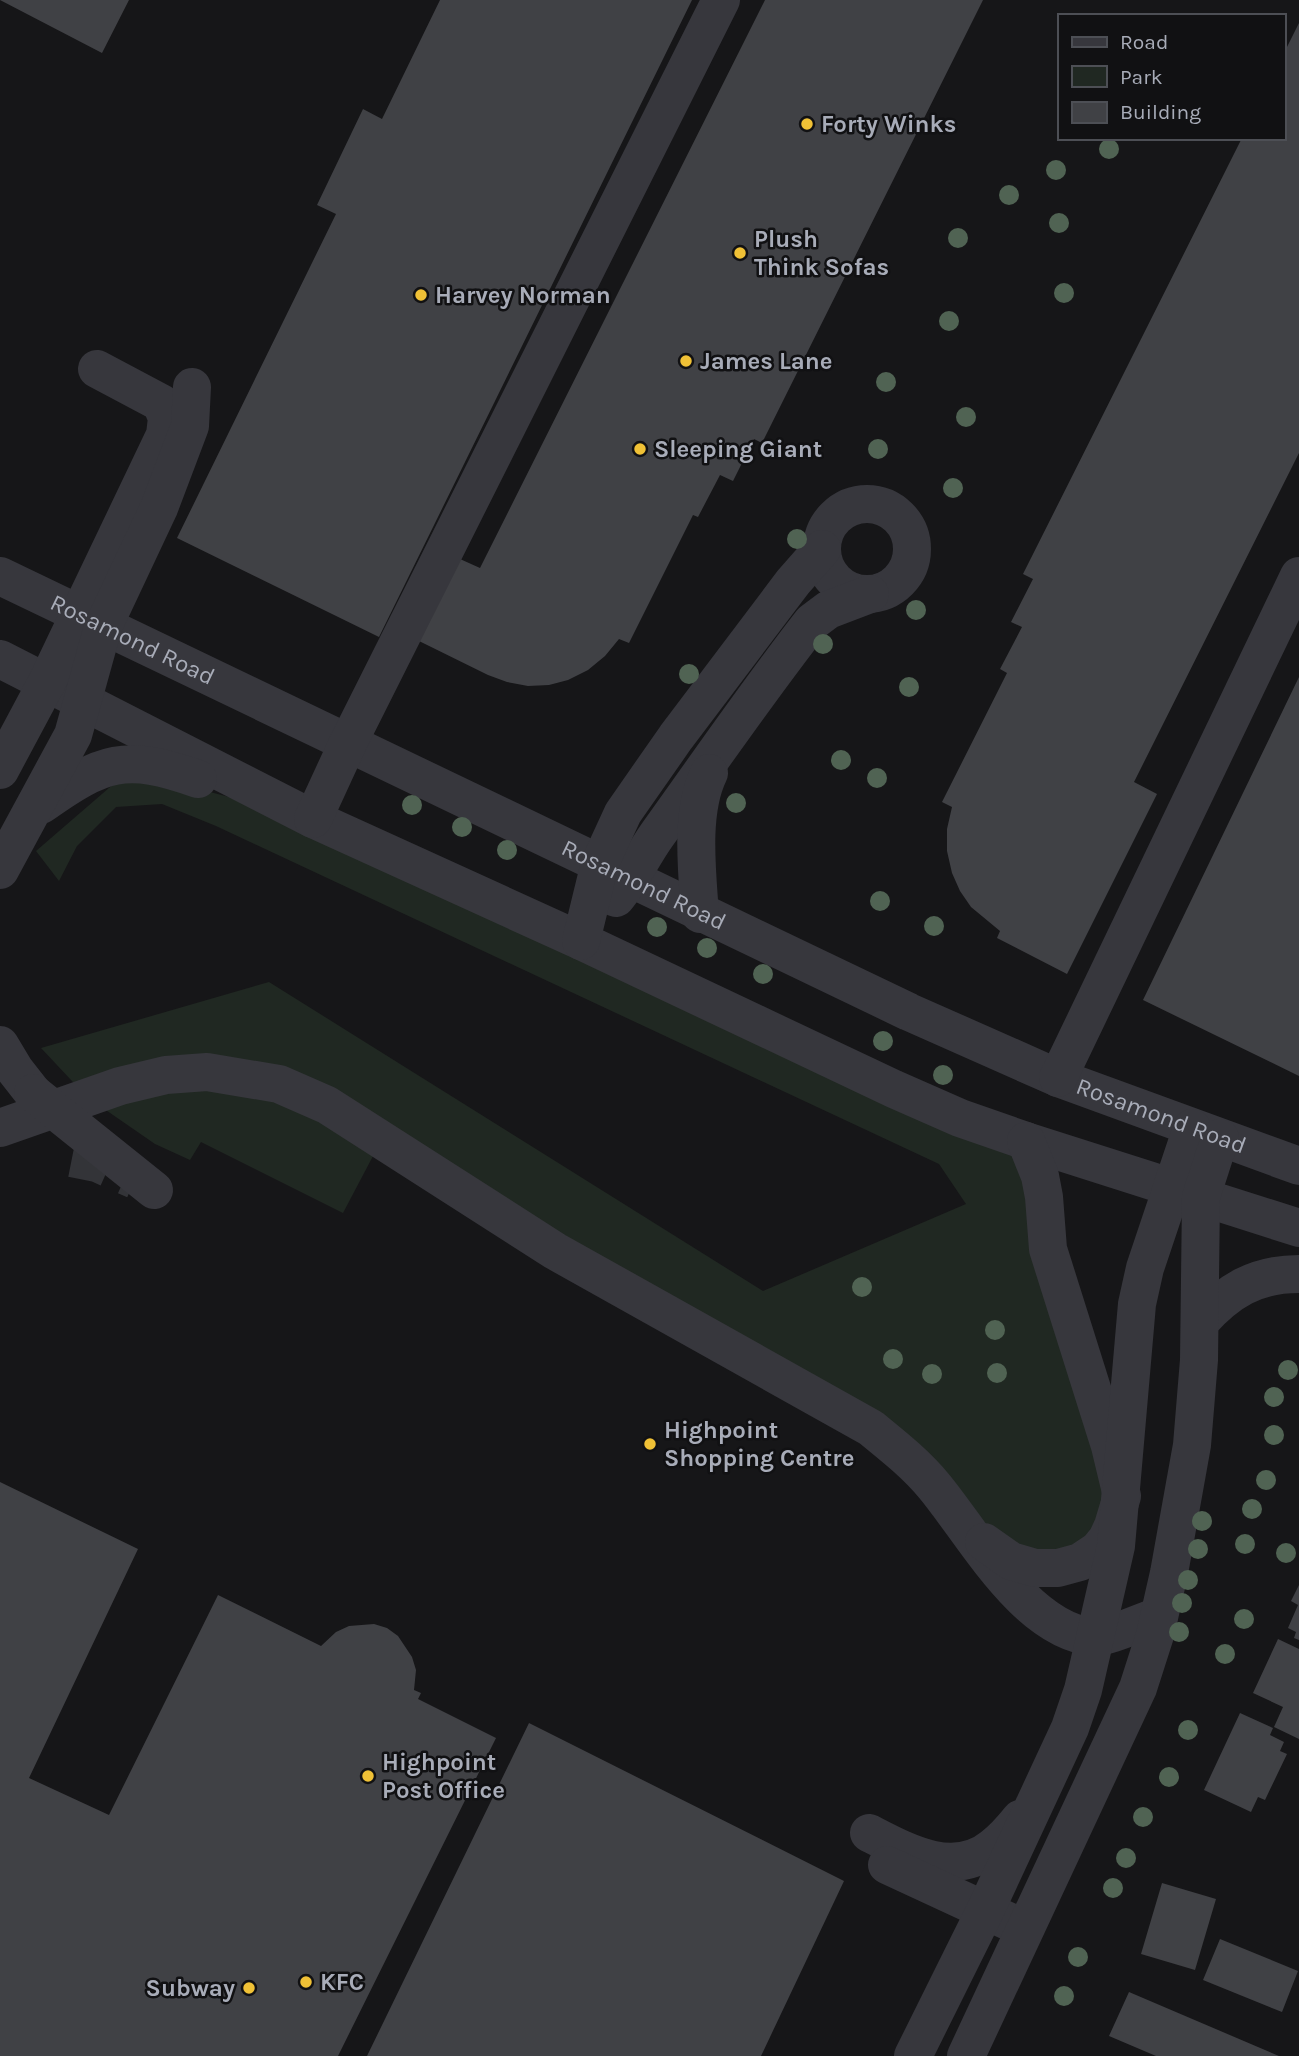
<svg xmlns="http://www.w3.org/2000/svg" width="1299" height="2056" font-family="Karla,sans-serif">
<rect width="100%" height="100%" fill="#161618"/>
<!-- green -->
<path fill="#202822" d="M 164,780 L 313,819 L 1026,1141 L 1113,1526 L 1035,1568 L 932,1483 L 382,1139 L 343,1213 L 201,1142 L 190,1160 L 155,1144 L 87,1097 L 41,1048 L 269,982 L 763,1291 L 966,1204 L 939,1164 L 216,826 L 162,804 L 116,807 L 77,846 L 59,881 L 36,851 L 117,781 Z"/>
<!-- building -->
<path fill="#404145" d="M 0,0 L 129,0 L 102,53 Z
M 440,0 L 692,0 L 379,637 L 177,538 L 336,214 L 317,205 L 363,109 L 382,119 Z
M 765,0 L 983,0 L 762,443 L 754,439 L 733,481 L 720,475 L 698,517 L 693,515 L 629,643 L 619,639 L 605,656 L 588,670 L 568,680 L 549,685 L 528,686 L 507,682 L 488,675 L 419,641 L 460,559 L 480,568 Z
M 1299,23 L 1299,453 L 1134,782 L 1157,794 L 1067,974 L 997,938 L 1000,931 L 971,907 L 960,891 L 952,873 L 947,851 L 947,829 L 952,807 L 942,802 L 1007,673 L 1000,669 L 1022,627 L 1011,622 L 1033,579 L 1023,574 L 1242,138 L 1283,138 L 1283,55 Z
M 1299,677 L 1299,1076 L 1143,1000 Z
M 0,1482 L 138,1549 L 29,1778 L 109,1815 L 218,1595 L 321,1646 L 336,1632 L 349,1626 L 374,1624 L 387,1628 L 398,1636 L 412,1657 L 416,1670 L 414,1690 L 421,1693 L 418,1699 L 496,1738 L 338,2056 L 0,2056 Z
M 1299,1585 L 1299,1640 L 1294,1638 L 1296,1632 L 1288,1628 L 1298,1605 L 1291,1601 Z
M 1278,1639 L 1299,1649 L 1299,1739 L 1274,1727 L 1283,1707 L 1253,1693 Z
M 1240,1713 L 1273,1728 L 1270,1735 L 1284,1742 L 1280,1751 L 1287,1754 L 1265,1800 L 1258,1797 L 1251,1812 L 1204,1790 Z
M 529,1723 L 844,1881 L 761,2056 L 367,2056 Z
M 1162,1883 L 1216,1899 L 1195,1970 L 1141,1954 Z
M 1220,1939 L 1298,1971 L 1282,2012 L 1203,1980 Z
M 1129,1992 L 1279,2056 L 1156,2056 L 1109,2036 Z"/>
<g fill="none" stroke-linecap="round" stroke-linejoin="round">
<!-- minor-tunnel -->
<path stroke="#333438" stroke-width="38" stroke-dasharray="38 19" stroke-linecap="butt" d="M 72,1158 L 97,1163 L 135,1180"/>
<!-- minor -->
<g stroke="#37373d" stroke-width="38">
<circle cx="867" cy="549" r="45"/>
<path id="s1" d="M 0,576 L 909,1012 L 1058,1078 L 1299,1166"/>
<path d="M 0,659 L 313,819 L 581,941 L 894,1089 L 960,1118 L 1026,1141 L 1299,1228"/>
<path d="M 0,770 L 47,682 L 165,435 L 167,418 L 161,403 L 97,369"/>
<path d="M 41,805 C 103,761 125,753 198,779"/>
<path d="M 313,819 L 348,743 L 721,0"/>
<path d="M 0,870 L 73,735 L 103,627 L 159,508 L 190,426 L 192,387"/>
<path d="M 616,898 C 632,879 642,856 657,835 C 708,764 758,691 812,622 L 828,610 L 870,594"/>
<path d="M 700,914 C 697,871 690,812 709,773"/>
<path d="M 581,941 L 600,863 L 623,813 L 676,737 L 793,582 L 822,549"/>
<path d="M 0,1045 L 15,1070 L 33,1093"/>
<path d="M 1058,1078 L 1299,576"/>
<path d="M 0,1128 L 120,1086 L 166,1075 L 207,1072 L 279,1084 L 327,1105 L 555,1251 L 871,1428 C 893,1446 916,1464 934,1486 C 974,1534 1025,1630 1093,1637 C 1104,1639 1146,1620 1159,1616"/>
<path d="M 1200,1322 C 1228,1291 1255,1274 1299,1274"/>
<path d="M 984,1542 L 1011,1561 L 1035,1568 L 1058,1568 L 1080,1562 L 1098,1550 L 1107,1539 L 1113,1526 L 1122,1496 L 1110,1446 L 1048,1249 L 1044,1197 L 1040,1176 L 1026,1141"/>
<path d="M 869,1833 C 906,1852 954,1879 993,1847 C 1003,1839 1012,1829 1020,1819"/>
<path d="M 887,1865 L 1010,1922"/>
<path d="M 913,2056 L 985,1911 L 1070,1728 L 1083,1690 L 1116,1546 L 1137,1304 L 1145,1268 L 1192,1128"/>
<path d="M 966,2056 L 1138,1688 L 1155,1635 L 1169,1573 L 1192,1445 L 1199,1360 L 1201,1197 L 1220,1138"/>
</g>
<!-- minor-bridge -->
<path stroke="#37373d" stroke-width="38" d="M 33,1093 L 154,1190"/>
</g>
<!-- trees -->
<g fill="#506353">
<circle cx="1109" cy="149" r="10"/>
<circle cx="1056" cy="170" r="10"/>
<circle cx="1009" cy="195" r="10"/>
<circle cx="1059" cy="223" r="10"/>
<circle cx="958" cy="238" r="10"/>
<circle cx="1064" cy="293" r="10"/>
<circle cx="949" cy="321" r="10"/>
<circle cx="886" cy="382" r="10"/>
<circle cx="966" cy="417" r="10"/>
<circle cx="878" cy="449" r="10"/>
<circle cx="953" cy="488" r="10"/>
<circle cx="797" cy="539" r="10"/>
<circle cx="916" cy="610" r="10"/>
<circle cx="823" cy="644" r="10"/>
<circle cx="689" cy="674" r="10"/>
<circle cx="909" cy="687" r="10"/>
<circle cx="841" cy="760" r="10"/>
<circle cx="877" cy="778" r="10"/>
<circle cx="736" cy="803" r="10"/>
<circle cx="412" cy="805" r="10"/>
<circle cx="462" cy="827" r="10"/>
<circle cx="507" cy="850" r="10"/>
<circle cx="880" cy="901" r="10"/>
<circle cx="934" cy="926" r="10"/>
<circle cx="657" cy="927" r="10"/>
<circle cx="707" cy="948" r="10"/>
<circle cx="763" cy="974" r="10"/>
<circle cx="883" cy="1041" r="10"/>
<circle cx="943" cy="1075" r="10"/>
<circle cx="862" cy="1287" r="10"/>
<circle cx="995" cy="1330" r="10"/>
<circle cx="893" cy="1359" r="10"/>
<circle cx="1288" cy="1370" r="10"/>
<circle cx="997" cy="1373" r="10"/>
<circle cx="932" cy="1374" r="10"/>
<circle cx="1274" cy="1397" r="10"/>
<circle cx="1274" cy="1435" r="10"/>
<circle cx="1266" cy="1480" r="10"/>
<circle cx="1252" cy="1509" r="10"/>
<circle cx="1202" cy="1521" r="10"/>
<circle cx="1245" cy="1544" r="10"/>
<circle cx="1198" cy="1549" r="10"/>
<circle cx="1286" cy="1553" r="10"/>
<circle cx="1188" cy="1580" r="10"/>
<circle cx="1182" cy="1603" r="10"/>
<circle cx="1244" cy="1619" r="10"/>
<circle cx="1179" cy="1632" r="10"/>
<circle cx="1225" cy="1654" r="10"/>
<circle cx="1188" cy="1730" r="10"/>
<circle cx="1169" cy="1777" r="10"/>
<circle cx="1143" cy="1817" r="10"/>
<circle cx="1126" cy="1858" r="10"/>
<circle cx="1113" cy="1888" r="10"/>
<circle cx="1078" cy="1957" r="10"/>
<circle cx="1064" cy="1996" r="10"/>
</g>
<!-- markers -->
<g fill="#f0c136" stroke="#111113" stroke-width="2.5">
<circle cx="807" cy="124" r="7"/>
<circle cx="740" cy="253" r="7"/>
<circle cx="421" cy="295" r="7"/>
<circle cx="686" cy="361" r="7"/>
<circle cx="640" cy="449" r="7"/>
<circle cx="650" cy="1444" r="7"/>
<circle cx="368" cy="1776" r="7"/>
<circle cx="306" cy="1982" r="7"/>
<circle cx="249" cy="1988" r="7"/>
</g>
<g text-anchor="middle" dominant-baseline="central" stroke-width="5" stroke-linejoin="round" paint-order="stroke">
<!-- poi labels -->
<g font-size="24" font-weight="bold" fill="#a8acb8" stroke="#111113" text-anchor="start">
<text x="821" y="124">Forty Winks</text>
<text x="754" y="239">Plush<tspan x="754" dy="28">Think Sofas</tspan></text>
<text x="435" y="295">Harvey Norman</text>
<text x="700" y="361">James Lane</text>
<text x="654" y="449">Sleeping Giant</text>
<text x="664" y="1430">Highpoint<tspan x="664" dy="28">Shopping Centre</tspan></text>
<text x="382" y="1762">Highpoint<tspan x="382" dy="28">Post Office</tspan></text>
<text x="320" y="1982">KFC</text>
<text x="235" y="1988" text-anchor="end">Subway</text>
</g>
<!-- street labels -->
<g font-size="24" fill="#a8acb8" stroke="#111113">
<text stroke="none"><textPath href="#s1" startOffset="147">Rosamond Road</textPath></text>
<text stroke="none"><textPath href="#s1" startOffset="714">Rosamond Road</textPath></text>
<text stroke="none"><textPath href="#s1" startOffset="1281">Rosamond Road</textPath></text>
</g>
</g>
<!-- legend -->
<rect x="1058" y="14" width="228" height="126" fill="#111113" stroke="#4d4f55" stroke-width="2"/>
<rect x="1072" y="37" width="35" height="10" fill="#37373d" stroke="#4d4f55" stroke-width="2"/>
<text x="1120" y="49" font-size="21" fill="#a8acb8">Road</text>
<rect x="1072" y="66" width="35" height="21" fill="#202822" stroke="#4d4f55" stroke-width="2"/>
<text x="1120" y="84" font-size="21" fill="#a8acb8">Park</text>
<rect x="1072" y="102" width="35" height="21" fill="#404145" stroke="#4d4f55" stroke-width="2"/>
<text x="1120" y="119" font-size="21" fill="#a8acb8">Building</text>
</svg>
